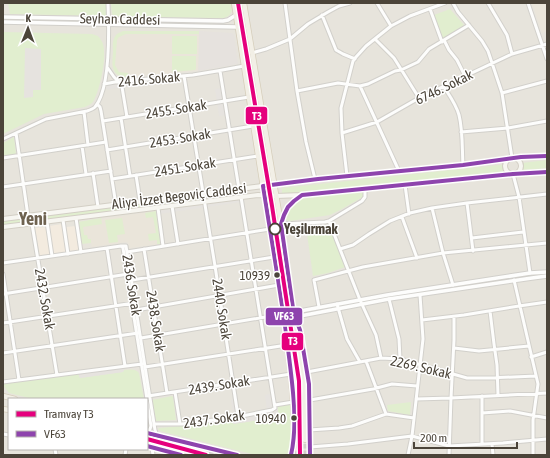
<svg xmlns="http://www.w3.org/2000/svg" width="550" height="458" font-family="'Asap Condensed',sans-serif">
<rect width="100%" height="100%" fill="#f4f2ee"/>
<!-- residential -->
<path fill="#e7e4dc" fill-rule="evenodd" d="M 3,3 L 547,3 L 547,455 L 3,455 ZM 9,399 L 147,399 L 147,449 L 9,449 Z"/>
<!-- commercial -->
<path fill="#f3ebdf" d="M 62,224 L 66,253 L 53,254 L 49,226 Z
M 76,226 L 80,251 L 69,253 L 66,227 Z
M 47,227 L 51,255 L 40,257 L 35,228 Z"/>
<!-- industrial -->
<path fill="#e6e2de" d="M 199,31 L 232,33 L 234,35 L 238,64 L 198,71 Z"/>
<!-- education -->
<path fill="#eae5da" d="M 532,3 L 547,3 L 547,31 L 542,33 Z
M 123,31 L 199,31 L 198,71 L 120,77 L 117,75 L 112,66 L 114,39 L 117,34 Z
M 156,211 L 161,244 L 129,248 L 128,243 L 126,242 L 92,247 L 91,243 L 81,244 L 78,222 Z"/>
<!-- green -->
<path fill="#e1eecf" d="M 8,3 L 107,3 L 107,15 L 105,16 L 10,14 Z
M 111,3 L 231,3 C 233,10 232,16 224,18 L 116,17 L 112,14 Z
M 450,9 L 464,25 L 443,39 L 434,15 Z
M 123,31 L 199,31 L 199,34 L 126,34 L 119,37 L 117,40 L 115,65 L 119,72 L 128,73 L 128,77 C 110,78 112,64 113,52 C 113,48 112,42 114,39 C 115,34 119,33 123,31 Z
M 3,32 L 92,34 L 98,36 C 100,38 102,41 103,44 C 107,58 100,90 93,102 L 91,104 L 85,107 L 44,114 L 3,134 Z
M 172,36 L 197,36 L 197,54 L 172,54 Z
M 172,56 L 196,56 L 196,69 L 195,70 L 172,72 Z
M 14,137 L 16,154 L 3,156 L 3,143 Z
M 547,160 L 547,168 L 522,170 L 522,163 Z
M 508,164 L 509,172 L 422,181 L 282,194 L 282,188 Z
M 363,192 L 363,197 L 340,210 L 330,215 L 290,221 L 285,220 L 289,209 L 298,199 Z
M 201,196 L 201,199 L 3,225 L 3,221 Z
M 156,211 L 161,244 L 157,244 L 157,240 L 149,241 L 148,234 L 156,233 L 153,217 L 146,218 L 145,213 Z
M 101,218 L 102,224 L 83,227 L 84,235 L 87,235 L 88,239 L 91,239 L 91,243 L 81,244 L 78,222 Z
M 122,218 L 125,234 L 117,235 L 118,242 L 109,243 L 105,220 Z
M 325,225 L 329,225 L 345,267 L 328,273 L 313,276 L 306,227 Z
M 124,370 C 129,370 135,368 139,373 L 144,399 L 33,399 L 9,393 L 3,385 L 4,384 L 78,374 L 80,378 L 123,372 Z
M 172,396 L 173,397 L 176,420 L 156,421 L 152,400 Z
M 411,402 L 410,415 L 388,411 L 387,405 Z
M 290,404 L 291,443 L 290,449 L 287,455 L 256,455 L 160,431 L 158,429 L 159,428 L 182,426 L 233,419 L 234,424 L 272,418 L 275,417 L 278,413 L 277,405 Z"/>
<!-- parking -->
<path fill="#e6e3df" d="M 25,48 L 41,49 L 41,90 L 33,90 L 33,97 L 24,98 Z
M 169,77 L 169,81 L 111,89 L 108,90 L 103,87 L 104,84 Z
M 223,88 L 227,115 L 219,116 L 215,89 Z
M 241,197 L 242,202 L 159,214 L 158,208 Z
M 125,366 L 123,372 L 80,378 L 78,372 Z
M 273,393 L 274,405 L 277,404 L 278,413 L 277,416 L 272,418 L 233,424 L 232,417 L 234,417 L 231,400 L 236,399 L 238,416 L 267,411 L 265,395 Z"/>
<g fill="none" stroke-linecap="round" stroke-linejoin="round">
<!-- primary-tunnel -->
<path stroke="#d2cfca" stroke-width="4.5" stroke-dasharray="4.5 2" stroke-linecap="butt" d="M 203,450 L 222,455
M 297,455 L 297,440
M 305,455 L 305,440"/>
<!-- minor casing -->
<g stroke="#d2d0cb" stroke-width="5">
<path id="minor" d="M 285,3 L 297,91 L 306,142 L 315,179
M 377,3 L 391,26
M 453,3 L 458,12 L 482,41 L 488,51 L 502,93 L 512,158
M 488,3 L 507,35 L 512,54
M 528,3 L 547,59
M 430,9 L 442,42
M 322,15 L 336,50 L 343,54 L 355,59
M 375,39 L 394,58 L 419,98
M 444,40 L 449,50 L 457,60 L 465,76
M 252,53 L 266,49 L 290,39 L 308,24 L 328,12 L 339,6 L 350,3
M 107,67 L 114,77 L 118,81
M 220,71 L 239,189
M 184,76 L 215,266 L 238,416
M 121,81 L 127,117
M 104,84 L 115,82 L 193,75 L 217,71 L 244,66
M 360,86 L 399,171
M 444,87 C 449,95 456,104 459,115 C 463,131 462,149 463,165
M 297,91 L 338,83 L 360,86 L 368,84 L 395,71 L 401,70 L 418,62 L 429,49 L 469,25
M 502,93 L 547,81
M 97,104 L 100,107 L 101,111 L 116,205
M 84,112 L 88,145
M 121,118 L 130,176
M 103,121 L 249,97
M 461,132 L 508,128 L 547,121
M 16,133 L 28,216
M 342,133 L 377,122 L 419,98 L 512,54 L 547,44
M 3,139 L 46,119 L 87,111 C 90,110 93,109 95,107 C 111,88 109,27 108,3
M 82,146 L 86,174
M 107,150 L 253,126
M 3,158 L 106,142
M 93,173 L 98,207
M 513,174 L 519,197 L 530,273
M 136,175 L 140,201
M 347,176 L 342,133 L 341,108 L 353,61 L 356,57 L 366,46 L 391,26 L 410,16 L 445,3
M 112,179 L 258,156
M 405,185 L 409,214
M 3,187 L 111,171
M 547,194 L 467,203 L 432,208 L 443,253 L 547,243
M 467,203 L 473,251
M 172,206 L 178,244
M 158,208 L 163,246
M 402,217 L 417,258
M 76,218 L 81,252
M 63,220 L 68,254
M 329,221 L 360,300 L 376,335 L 381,358
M 47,222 L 52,256
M 32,224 L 57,375
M 281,224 L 325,222 L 329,221 L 362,201 L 365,197 L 365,189
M 472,238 L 523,232
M 121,246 L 122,246 L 123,248 L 147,399
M 107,248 L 125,366
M 144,249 L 167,393
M 340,249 L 353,245 L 369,234 L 390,221 L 410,213 L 432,208
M 127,252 L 270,229
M 3,263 L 121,246 L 126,246 L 155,430 L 157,436
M 3,274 L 19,380
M 132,280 L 274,257
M 514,280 L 538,384 L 533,420 L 533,455
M 3,294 L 128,274
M 389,299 L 399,339 L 400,359
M 337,304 L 347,339 L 360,362
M 319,307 L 314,280 L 363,267 L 443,253 L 453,285
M 136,310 L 279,285
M 490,311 L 494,344 L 497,365 L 498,395
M 422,320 L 464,315 L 519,306 L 547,302
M 3,323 L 134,303
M 141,338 L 283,314
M 454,348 L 479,351 L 529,346
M 3,353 L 138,333
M 531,357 L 547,352
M 366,361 L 386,414
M 145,367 L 287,345
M 307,372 L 381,358 L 400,359 L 467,378 L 487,378 L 536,376
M 3,382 L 142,364
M 175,392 L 180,424
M 148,396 L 291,374
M 482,396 L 482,444
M 416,399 L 451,398 L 547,393
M 310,400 L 373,389 L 392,384 L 417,386
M 147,402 L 151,426 L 150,429 L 147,431
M 275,405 L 293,402
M 482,413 L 510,411 L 547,418
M 154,424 L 182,424 L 237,417 L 272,410 L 275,408 L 241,197
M 309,430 L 339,428 L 352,426 L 386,414 L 414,418
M 3,434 L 9,435
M 492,444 L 493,455
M 310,447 L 348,444 L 412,436 L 449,446 L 503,443 L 547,439
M 152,448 L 153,455
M 55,449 L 56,455
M 125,455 L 126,449
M 408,455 L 412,436 L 423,339 L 420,295
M 449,455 L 451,398 L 454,340 L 454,317"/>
</g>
<!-- tertiary casing -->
<g stroke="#d2d0cb" stroke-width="5.5">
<path id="tertiary" d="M 3,17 L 223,21 L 228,20 L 236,15
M 3,22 L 238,27
M 293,308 L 296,311 L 300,311 L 387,295 L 530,273 L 547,272
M 295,317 L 389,299 L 532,278 L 547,276"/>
</g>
<!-- secondary casing -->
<g stroke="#d3cfc5" stroke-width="6">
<path id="secondary" d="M505 166a8 8 0 1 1 16 0a8 8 0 1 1-16 0Z
M 3,219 L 318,179 L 463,165 L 521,157 L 547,156
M 281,224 C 284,212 289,202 300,196
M 3,227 L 258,195 L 276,196 L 302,195 L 365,189 L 513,174 L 547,172"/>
</g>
<!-- primary casing -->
<g stroke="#d6cebb" stroke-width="6">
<path id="primary" d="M 234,3 L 283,314 C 289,339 294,365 296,390 C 297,407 297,423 297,440
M 244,3 L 281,224 L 303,375 L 305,400 L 305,440
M 298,324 L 300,330 L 309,384 L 310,455
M 286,338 C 290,368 294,397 294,427 C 293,437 294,446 291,455
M 3,396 L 15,399
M 3,409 L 9,410
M 147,433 L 237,455
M 184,445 L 203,450
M 147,446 L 181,455"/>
</g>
<!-- minor -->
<use href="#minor" stroke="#fdfdfc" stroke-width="3"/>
<!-- tertiary -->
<use href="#tertiary" stroke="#fdfdfc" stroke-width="3.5"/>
<!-- secondary -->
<use href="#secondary" stroke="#f7f6f1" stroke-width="4"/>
<!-- primary -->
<use href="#primary" stroke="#f2efe6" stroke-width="4.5"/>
<!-- bus-1 casing -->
<g stroke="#fff" stroke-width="7">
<path id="bus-1" d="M 147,433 L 237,455
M 147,446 L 181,455
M 291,455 C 299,420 291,376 287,340 C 280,288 271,237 263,186 L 318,179 L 463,165 L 521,157 L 547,156
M 310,455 L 309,384 L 300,330 L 295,317 L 293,308 L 281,224 L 284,215 L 288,207 L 294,201 L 302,195 L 513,174 L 547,172"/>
</g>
<!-- bus-1 -->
<use href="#bus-1" stroke="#8e44ad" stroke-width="4"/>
<!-- tram-1 casing -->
<g stroke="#fff" stroke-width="7">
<path id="tram-1" d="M 238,3 L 272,206 L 299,381 L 300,455
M 147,439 L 206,455"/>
</g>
<!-- tram-1 -->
<use href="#tram-1" stroke="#e5007d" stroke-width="4"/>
</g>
<!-- markers -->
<circle fill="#fff" stroke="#4b4439" stroke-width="2" cx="275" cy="229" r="5.5"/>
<g fill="#4b4439" stroke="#fff" stroke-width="1.5">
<circle cx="277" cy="275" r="3.5"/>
<circle cx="294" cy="418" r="3.5"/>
</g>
<g text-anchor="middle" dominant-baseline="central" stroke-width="3" stroke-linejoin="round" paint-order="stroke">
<!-- bus labels -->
<g font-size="13" fill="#4b4439" stroke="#fff" text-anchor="end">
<text x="270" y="275">10939</text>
<text x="286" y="418">10940</text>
</g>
<!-- street labels -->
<g font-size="14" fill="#4b4439" stroke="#fff">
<text transform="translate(120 19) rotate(1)">Seyhan Caddesi</text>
<text transform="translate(149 79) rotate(-5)">2416. Sokak</text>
<text transform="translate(444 87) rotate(-26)">6746. Sokak</text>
<text transform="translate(176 109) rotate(-9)">2455. Sokak</text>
<text transform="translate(180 138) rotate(-9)">2453. Sokak</text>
<text transform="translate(185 167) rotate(-9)">2451. Sokak</text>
<text transform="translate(179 196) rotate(-7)">Aliya İzzet Begoviç Caddesi</text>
<text transform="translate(132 285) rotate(81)">2436. Sokak</text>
<text transform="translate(45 299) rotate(80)">2432. Sokak</text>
<text transform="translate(222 309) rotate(81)">2440. Sokak</text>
<text transform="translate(156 321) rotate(81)">2438. Sokak</text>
<text transform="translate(421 367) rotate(13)">2269. Sokak</text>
<text transform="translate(219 385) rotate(-9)">2439. Sokak</text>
<text transform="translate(214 419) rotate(-8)">2437. Sokak</text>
</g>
<!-- stop labels -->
<g font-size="14" font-weight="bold" fill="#4b4439" stroke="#fff" text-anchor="start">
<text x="284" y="229">Yeşilırmak</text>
</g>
<!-- district labels -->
<g font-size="18" font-weight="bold" fill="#6e6250" stroke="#fff">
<text x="33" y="218">Yeni</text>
</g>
</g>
<g stroke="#fff" stroke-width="1.5">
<rect x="245" y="106" width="23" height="19" rx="4" fill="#e5007d"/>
<rect x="265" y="307" width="38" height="19" rx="4" fill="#8e44ad"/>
<rect x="281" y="332" width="23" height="19" rx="4" fill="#e5007d"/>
</g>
<g font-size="11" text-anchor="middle" font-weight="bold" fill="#fff">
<text x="257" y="120">T3</text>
<text x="284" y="320">VF63</text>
<text x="293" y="345">T3</text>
</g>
<!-- border -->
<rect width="550" height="458" fill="none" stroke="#4b4439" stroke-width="8"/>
<!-- legend -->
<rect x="8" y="398" width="140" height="52" fill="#ffffff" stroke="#b7b4b0"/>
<rect x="16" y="411" width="20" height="6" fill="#e5007d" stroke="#b7b4b0"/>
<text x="44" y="418" font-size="12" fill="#4b4439">Tramvay T3</text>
<rect x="16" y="431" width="20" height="6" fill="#8e44ad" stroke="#b7b4b0"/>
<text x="44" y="438" font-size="12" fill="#4b4439">VF63</text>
<!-- north arrow -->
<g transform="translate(28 28) rotate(1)" stroke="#ffffff" stroke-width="3" paint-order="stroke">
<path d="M0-3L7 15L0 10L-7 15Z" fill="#4b4439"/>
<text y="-6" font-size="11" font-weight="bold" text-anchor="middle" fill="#4b4439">K</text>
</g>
<!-- scale -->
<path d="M414 442v6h103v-6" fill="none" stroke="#4b4439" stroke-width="2"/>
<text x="420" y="442" font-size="12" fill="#4b4439" stroke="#ffffff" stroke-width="3" paint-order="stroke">200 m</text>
</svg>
